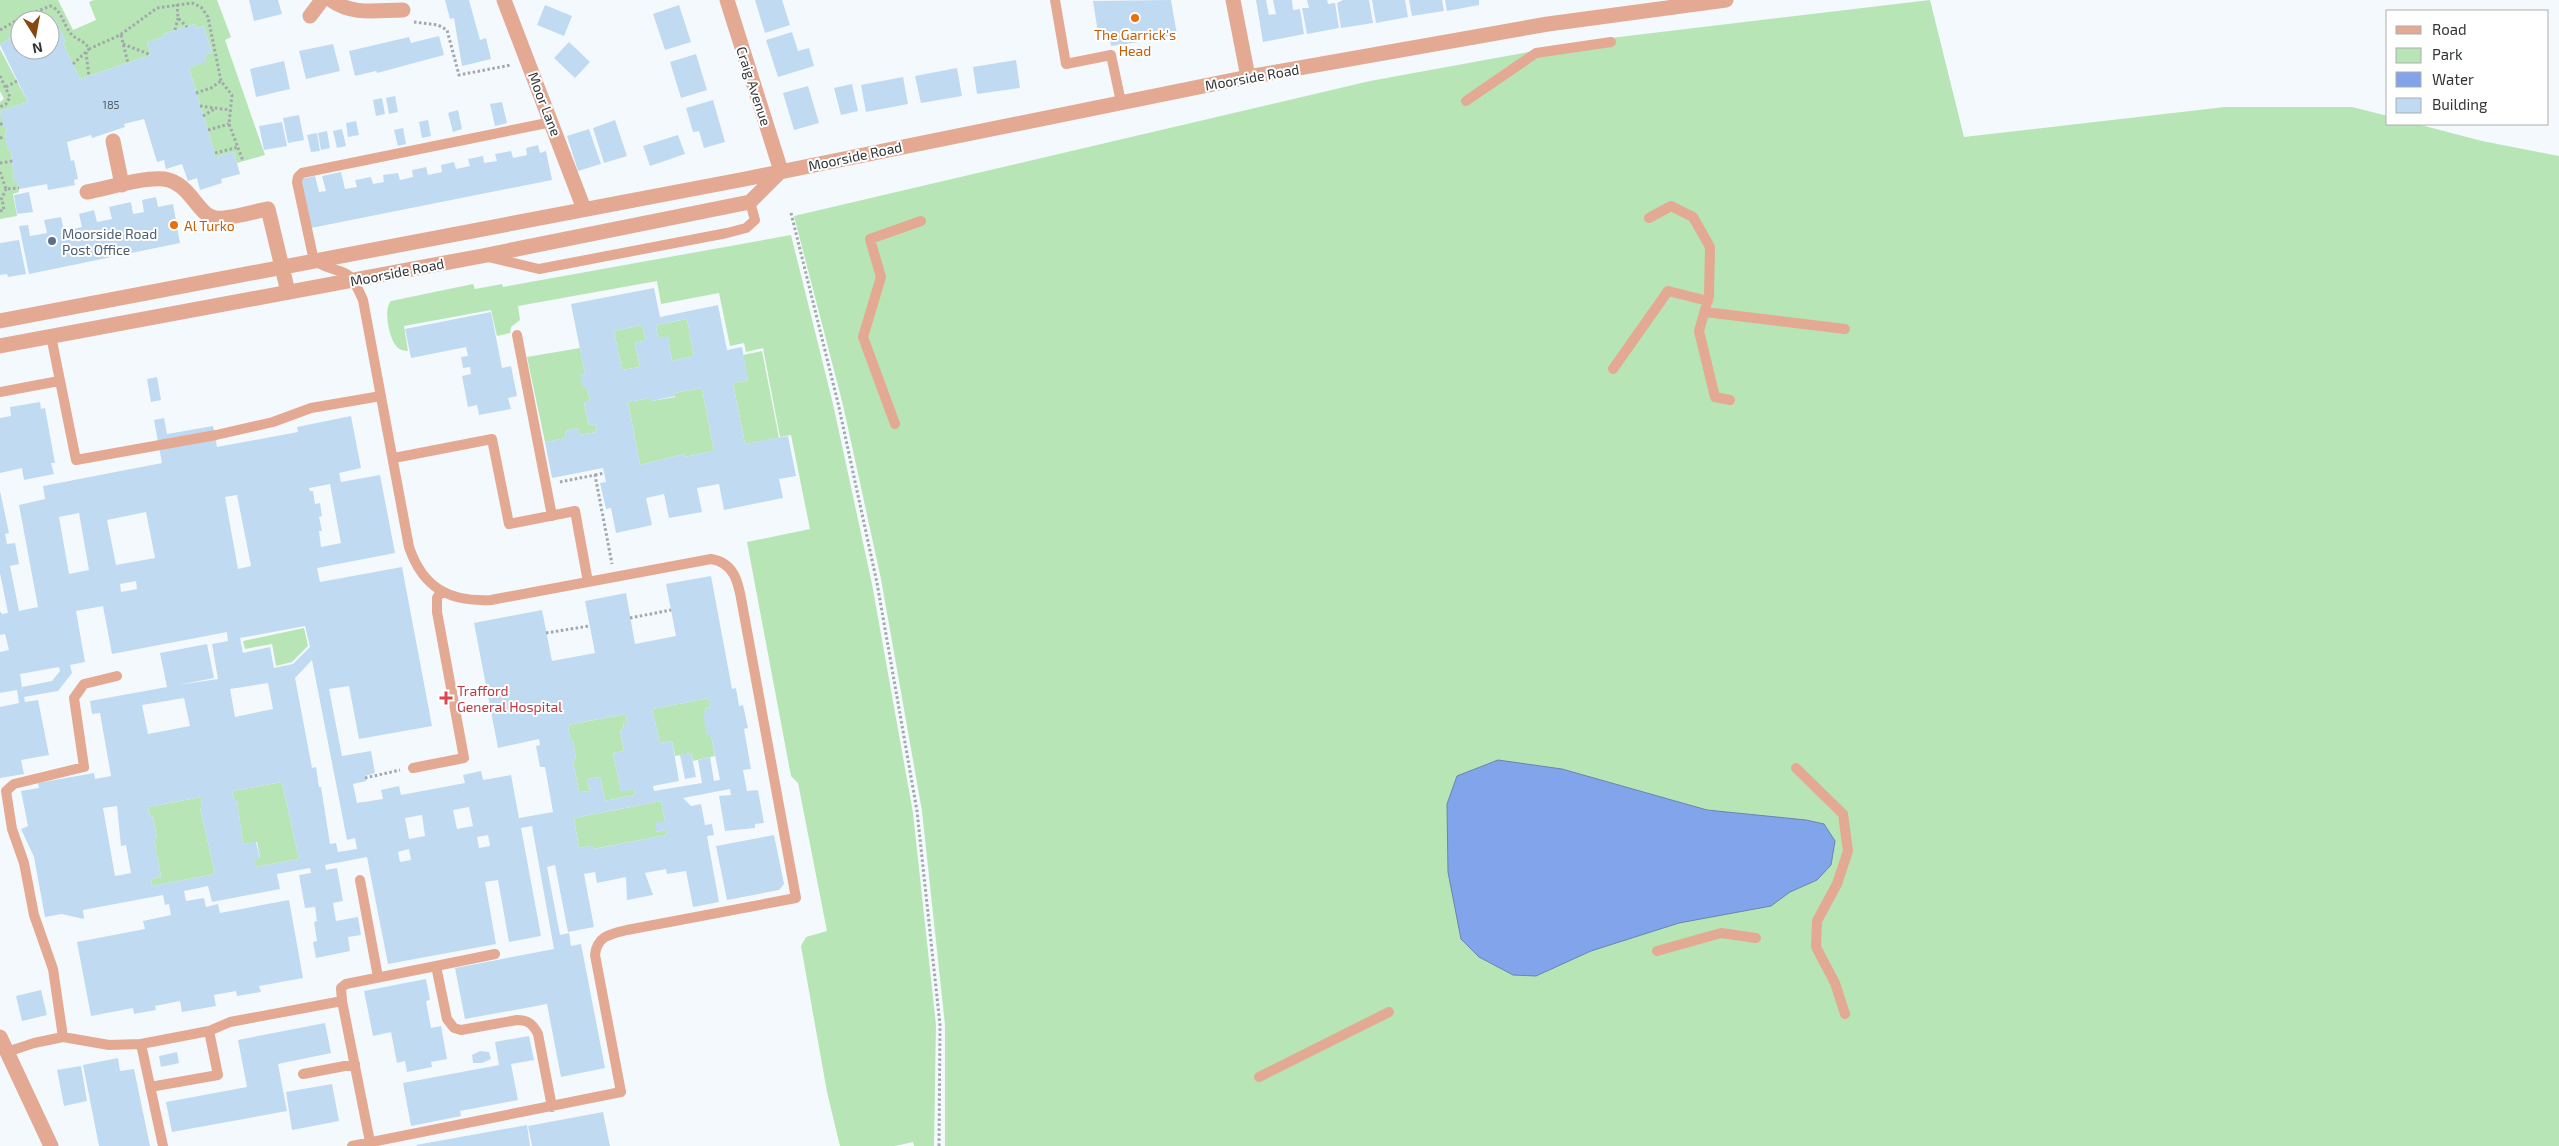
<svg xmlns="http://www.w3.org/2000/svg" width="2559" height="1146" font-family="'Exo 2',sans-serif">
<rect width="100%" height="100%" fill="#f4f9fe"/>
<!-- green -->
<path fill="#b8e5b5" d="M 0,0 L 58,0 L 73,30 L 96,20 L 89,2 L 94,0 L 217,0 L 231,37 L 225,40 L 265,155 L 237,163 L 234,152 L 216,157 L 189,68 L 206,61 L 205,55 L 212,53 L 204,26 L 196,28 L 195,24 L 163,34 L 164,37 L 147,42 L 151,55 L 80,79 L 63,43 L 66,42 L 54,18 L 49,20 L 20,20 L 20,31 L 0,45 Z
M 1930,0 L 1964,137 L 2225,107 L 2352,107 L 2388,116 L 2388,124 L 2417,124 L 2482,141 L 2559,156 L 2559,1146 L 945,1146 L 945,1025 L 922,811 L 881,579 L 843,405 L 794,216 L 1370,81 L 1594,40 Z
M 0,49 L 28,102 L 0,111 L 4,127 L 6,127 L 7,132 L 5,133 L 8,150 L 11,150 L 14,181 L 17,181 L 19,192 L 13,194 L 17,216 L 0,219 L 0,102 L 4,99 L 0,91 Z
M 791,235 L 833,404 L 872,584 L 913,813 L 936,1025 L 934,1146 L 914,1146 L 913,1142 L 895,1146 L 840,1146 L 827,1092 L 801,946 L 806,937 L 827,931 L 798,783 L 791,776 L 747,542 L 810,529 L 791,435 L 780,437 L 763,348 L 746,352 L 744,343 L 730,346 L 719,293 L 661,304 L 657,281 L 518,306 L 520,320 L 511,327 L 510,333 L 497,336 L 491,310 L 404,326 L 408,351 C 404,351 400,350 397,347 C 389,339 383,309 391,301 L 473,284 L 475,289 L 502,284 L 503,287 Z
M 687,319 L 694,356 L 672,361 L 668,337 L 658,338 L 656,325 Z
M 642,325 L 646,340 L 635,343 L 640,367 L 622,370 L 614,331 Z
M 580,348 L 585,374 L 580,375 L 587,387 L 590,401 L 584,403 L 589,425 L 595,424 L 597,432 L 580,435 L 578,428 L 565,431 L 566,438 L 545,442 L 527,357 Z
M 762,351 L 779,438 L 745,444 L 733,383 L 748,380 L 743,355 Z
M 702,388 L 714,451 L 685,457 L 684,454 L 640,465 L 628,402 L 651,398 L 652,401 L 675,397 L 674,393 Z
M 304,628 L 308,646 L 292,662 L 276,666 L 272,644 L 245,649 L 243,641 Z
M 709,698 L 711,707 L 705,708 L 706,714 L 704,714 L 707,735 L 711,735 L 715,756 L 693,761 L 691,753 L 675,756 L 672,741 L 660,743 L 652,709 Z
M 626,714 L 627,723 L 623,724 L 624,729 L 620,730 L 624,751 L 613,753 L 621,791 L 634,789 L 635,795 L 605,801 L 600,777 L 587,779 L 590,791 L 579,792 L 573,760 L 576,760 L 573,739 L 570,739 L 568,725 Z
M 282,782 L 299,859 L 255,867 L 254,859 L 260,858 L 257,842 L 243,844 L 237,800 L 234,800 L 232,791 Z
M 201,797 L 202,807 L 200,807 L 215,874 L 152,886 L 151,879 L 161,877 L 154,839 L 157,838 L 153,816 L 150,817 L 148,807 Z
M 661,801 L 665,821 L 656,832 L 666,830 L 667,835 L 593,849 L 592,846 L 579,848 L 574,818 Z"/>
<!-- water -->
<path fill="#82a4ea" stroke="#6a83b4" d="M 1498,760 L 1562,769 L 1707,810 L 1806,820 L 1824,824 L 1835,841 L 1831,865 L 1817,880 L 1790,892 L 1771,906 L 1679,923 L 1591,951 L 1536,976 L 1513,975 L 1479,957 L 1461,939 L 1448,872 L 1447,804 L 1457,776 Z"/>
<!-- building -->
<path fill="#c0daf2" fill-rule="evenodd" d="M 249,0 L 278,0 L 282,14 L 254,21 Z
M 445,0 L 469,0 L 480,40 L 486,38 L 491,59 L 462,66 L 454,18 L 450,19 Z
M 755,0 L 782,0 L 790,25 L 765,33 Z
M 1171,0 L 1177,35 L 1150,39 L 1150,35 L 1138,37 L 1139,42 L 1111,46 L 1110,37 L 1099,39 L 1093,1 Z
M 1256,0 L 1266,0 L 1269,15 L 1276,14 L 1273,0 L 1292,0 L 1293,10 L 1300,9 L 1304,34 L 1263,42 Z
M 1307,0 L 1327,0 L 1328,4 L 1335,3 L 1339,28 L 1307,34 L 1302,8 L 1309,8 Z
M 1343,0 L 1369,0 L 1373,23 L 1341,28 L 1337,3 Z
M 1372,0 L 1405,0 L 1408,17 L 1376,23 Z
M 1409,0 L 1442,0 L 1444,11 L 1412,16 Z
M 1445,0 L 1479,0 L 1479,5 L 1447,11 Z
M 545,5 L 572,16 L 564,36 L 537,25 Z
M 679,5 L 691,42 L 665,50 L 653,14 Z
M 54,17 L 66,42 L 63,43 L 80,79 L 151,55 L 147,42 L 164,37 L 163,34 L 195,24 L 196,28 L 204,26 L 212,53 L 205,55 L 207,61 L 189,68 L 216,157 L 234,152 L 240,174 L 221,179 L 222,183 L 200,190 L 197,178 L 188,181 L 182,164 L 166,169 L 164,160 L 157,162 L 144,119 L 124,124 L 125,127 L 92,138 L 91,135 L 67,142 L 71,161 L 74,160 L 78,179 L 74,180 L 75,185 L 48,190 L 47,184 L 19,189 L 17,181 L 14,182 L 11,150 L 8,151 L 5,133 L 7,132 L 6,127 L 3,128 L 0,111 L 28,102 L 0,45 L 20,31 L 20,50 L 50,50 L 50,19 Z
M 792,32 L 798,51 L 809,48 L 814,66 L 778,77 L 766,40 Z
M 439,36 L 444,55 L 377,73 L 376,71 L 355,76 L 349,51 L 409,37 L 411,43 Z
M 569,42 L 590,62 L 575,78 L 554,58 Z
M 333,44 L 340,71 L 306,79 L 299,51 Z
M 696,54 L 707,90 L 681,98 L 670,62 Z
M 1016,60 L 1020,88 L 977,94 L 973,67 Z
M 284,61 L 290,89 L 256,97 L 250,69 Z
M 957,68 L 962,96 L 921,103 L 915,76 Z
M 903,77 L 908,104 L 866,112 L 861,85 Z
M 852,84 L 858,111 L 841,115 L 834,88 Z
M 808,86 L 819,123 L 794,130 L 783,93 Z
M 395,96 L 398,112 L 389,114 L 386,98 Z
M 382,98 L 385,114 L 376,116 L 373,100 Z
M 713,100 L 725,142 L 704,148 L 699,131 L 693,132 L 686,108 Z
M 502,102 L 507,123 L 495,126 L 490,104 Z
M 458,110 L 462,129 L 453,132 L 448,113 Z
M 299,115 L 304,140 L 288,143 L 283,118 Z
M 428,120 L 431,136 L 422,138 L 419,122 Z
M 615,120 L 627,156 L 604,163 L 593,128 Z
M 356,121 L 359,135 L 348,137 L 346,123 Z
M 282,122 L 287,146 L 264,150 L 259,126 Z
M 403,128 L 406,144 L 398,146 L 394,130 Z
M 342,129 L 346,146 L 337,148 L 333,131 Z
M 589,129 L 601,164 L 578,171 L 567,136 Z
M 327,131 L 330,148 L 321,150 L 318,133 Z
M 317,133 L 320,151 L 311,152 L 307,135 Z
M 678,135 L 685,154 L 650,166 L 643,146 Z
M 538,145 L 540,153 L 546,151 L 552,180 L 311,228 L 301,179 L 315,176 L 319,192 L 326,191 L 322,176 L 341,172 L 345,189 L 357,187 L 355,180 L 371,177 L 373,184 L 384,182 L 383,175 L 398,173 L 400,180 L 413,177 L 412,170 L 426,167 L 428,175 L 442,172 L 441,165 L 454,162 L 456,169 L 470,166 L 468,159 L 483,156 L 484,163 L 497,161 L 495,154 L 511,151 L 513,158 L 527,155 L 526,148 Z
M 29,192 L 33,212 L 17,214 L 14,195 Z
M 156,197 L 158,207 L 173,204 L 180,243 L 29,274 L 19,226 L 28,225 L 30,236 L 47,233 L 44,220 L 61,217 L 64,231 L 82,227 L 79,214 L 94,210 L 97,222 L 112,219 L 109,207 L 131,202 L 133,214 L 144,212 L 142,200 Z
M 19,240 L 26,274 L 8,277 L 7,274 L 0,275 L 0,243 Z
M 654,288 L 660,317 L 718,305 L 727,350 L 742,347 L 748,380 L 733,383 L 745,444 L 788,436 L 796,476 L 779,479 L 783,498 L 724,510 L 719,484 L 697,488 L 702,512 L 669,518 L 664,494 L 646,498 L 652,525 L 616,533 L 611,508 L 606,509 L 600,483 L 606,482 L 603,468 L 552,478 L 545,442 L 566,438 L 565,431 L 578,428 L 580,435 L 597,432 L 595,424 L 589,425 L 584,402 L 590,401 L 587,387 L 583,388 L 580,375 L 585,374 L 571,304 ZM 687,319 L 694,356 L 672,361 L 668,336 L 658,338 L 656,325 ZM 642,325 L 646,340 L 635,343 L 640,367 L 622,370 L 614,331 ZM 702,388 L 714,451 L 685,457 L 684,454 L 640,465 L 628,402 L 651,398 L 652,401 L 675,396 L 674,393 Z
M 491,312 L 502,368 L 511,366 L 517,396 L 508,398 L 511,409 L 479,415 L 477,405 L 468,407 L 462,376 L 471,374 L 470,367 L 463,368 L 461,357 L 468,356 L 466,347 L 411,358 L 405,329 Z
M 157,377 L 161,400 L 151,402 L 147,379 Z
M 40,402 L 41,409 L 45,408 L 55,463 L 51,463 L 54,474 L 24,480 L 22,468 L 0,473 L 0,418 L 11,416 L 10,407 Z
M 351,416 L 361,468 L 339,473 L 341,482 L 380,475 L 395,553 L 317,568 L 320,582 L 402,567 L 432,726 L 359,739 L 349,686 L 329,689 L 342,756 L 371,751 L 375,773 L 365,776 L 366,781 L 353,784 L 357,803 L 383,799 L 381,790 L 399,786 L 401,795 L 465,783 L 463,775 L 481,771 L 483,780 L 511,775 L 519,818 L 553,812 L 545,767 L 540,767 L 536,746 L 540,745 L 539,739 L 498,748 L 474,623 L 542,610 L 552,661 L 595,653 L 585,601 L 626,593 L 635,644 L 676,636 L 666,584 L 711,576 L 732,689 L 736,688 L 739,706 L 743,705 L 748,728 L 744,729 L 751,769 L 743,770 L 747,791 L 758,790 L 764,823 L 755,824 L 755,828 L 725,831 L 719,796 L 731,795 L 730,789 L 683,798 L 691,806 L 701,804 L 705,825 L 712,824 L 714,835 L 707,836 L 719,902 L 693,907 L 686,871 L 667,874 L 666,869 L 645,873 L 653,895 L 627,900 L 626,877 L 597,883 L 595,872 L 584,874 L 594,927 L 568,932 L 555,865 L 547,867 L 560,935 L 569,933 L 571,946 L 581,944 L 605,1068 L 561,1077 L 547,1004 L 465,1019 L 455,968 L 554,949 L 532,826 L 521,828 L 541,936 L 509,942 L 498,880 L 485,882 L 496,944 L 388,964 L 367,857 L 325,865 L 326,870 L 337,868 L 343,901 L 333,903 L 336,921 L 358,917 L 361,935 L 348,937 L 350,951 L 316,958 L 313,942 L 317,941 L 314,922 L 317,921 L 315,907 L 305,908 L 299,875 L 311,873 L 310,868 L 277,874 L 280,889 L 212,902 L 208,886 L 184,891 L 186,901 L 204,898 L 206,907 L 218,904 L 220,913 L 289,900 L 303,978 L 259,986 L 261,992 L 237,996 L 236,991 L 214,995 L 216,1006 L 182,1012 L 180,1001 L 155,1006 L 156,1010 L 134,1014 L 133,1008 L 91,1016 L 77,942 L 145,929 L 143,921 L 171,915 L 169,904 L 165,905 L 163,895 L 83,910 L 84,919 L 62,914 L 45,917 L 34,857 L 21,829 L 28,826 L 21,791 L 39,788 L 38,783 L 94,773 L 95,779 L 111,776 L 100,713 L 92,714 L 90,701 L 167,687 L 160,653 L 207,644 L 214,678 L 178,685 L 218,679 L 212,644 L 228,641 L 227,632 L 112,654 L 103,606 L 76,611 L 85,662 L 70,665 L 72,673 L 58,691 L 24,697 L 25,702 L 38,700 L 49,755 L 21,760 L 24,774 L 0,778 L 0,707 L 19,703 L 17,690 L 0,693 L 0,652 L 9,650 L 5,634 L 0,635 L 0,611 L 2,614 L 8,613 L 0,573 L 0,491 L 9,533 L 5,534 L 7,544 L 15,543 L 19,564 L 10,566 L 19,611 L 38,607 L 19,505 L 45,499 L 43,486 L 162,463 L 154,420 L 164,418 L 167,434 L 213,426 L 217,447 L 298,432 L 297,427 ZM 330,484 L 341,543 L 321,547 L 319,531 L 322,531 L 319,517 L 322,516 L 320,503 L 315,504 L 313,491 L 310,491 L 309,488 ZM 237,495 L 251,566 L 238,569 L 225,497 ZM 146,512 L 155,558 L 116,565 L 107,520 ZM 79,513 L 89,570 L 69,574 L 59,517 ZM 136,581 L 137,589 L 121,592 L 120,584 ZM 305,626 L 310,647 L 293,664 L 274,668 L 270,647 L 243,653 L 240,638 ZM 312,660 L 347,840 L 355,838 L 357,849 L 338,852 L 336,843 L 330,844 L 321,787 L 319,787 L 316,767 L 312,768 L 295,678 ZM 59,667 L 60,671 L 52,681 L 22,687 L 20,674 ZM 268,683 L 273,709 L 235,717 L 230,689 ZM 184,698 L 190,726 L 148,734 L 142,705 ZM 709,698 L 711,707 L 705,708 L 706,714 L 703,714 L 707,735 L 711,735 L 720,780 L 714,781 L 710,757 L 698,760 L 702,783 L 654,791 L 653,786 L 679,781 L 672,741 L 660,743 L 652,709 ZM 626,714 L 627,723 L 623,723 L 624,729 L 620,730 L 624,751 L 613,753 L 621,792 L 634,789 L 635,795 L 605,801 L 600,777 L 587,779 L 590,791 L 579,792 L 573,760 L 576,760 L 573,739 L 570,739 L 568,725 ZM 282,782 L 299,859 L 255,867 L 254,859 L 260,859 L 256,842 L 243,844 L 237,800 L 234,800 L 232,791 ZM 201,797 L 202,807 L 200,807 L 215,874 L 152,886 L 151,879 L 161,877 L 154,839 L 157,838 L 153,816 L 150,817 L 148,807 ZM 661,801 L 665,821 L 655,823 L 656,832 L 666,830 L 667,835 L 593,849 L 592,846 L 579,848 L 574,818 ZM 117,806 L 121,846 L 126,845 L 131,873 L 115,876 L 103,808 ZM 469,807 L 473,826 L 457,829 L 453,810 ZM 422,815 L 425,836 L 409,839 L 405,818 ZM 488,835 L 490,846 L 479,848 L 477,837 ZM 409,849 L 411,860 L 400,862 L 398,852 Z
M 691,753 L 696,777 L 685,779 L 680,755 Z
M 774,835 L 784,884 L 779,890 L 727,900 L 716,846 Z
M 426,979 L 430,1000 L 426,1001 L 431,1028 L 441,1026 L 447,1059 L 431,1062 L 432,1067 L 407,1072 L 405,1061 L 397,1063 L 391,1032 L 373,1036 L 364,991 Z
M 41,990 L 47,1015 L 22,1021 L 16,996 Z
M 325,1023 L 331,1053 L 278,1064 L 287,1111 L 172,1132 L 166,1102 L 247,1087 L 238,1040 Z
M 529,1036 L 534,1060 L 511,1064 L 518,1100 L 460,1111 L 461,1116 L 411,1126 L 403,1083 L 499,1065 L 495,1042 Z
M 480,1051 L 489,1052 L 491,1059 L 482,1063 L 473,1063 L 472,1055 Z
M 177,1052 L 179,1063 L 161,1067 L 159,1056 Z
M 118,1058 L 120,1071 L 134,1069 L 150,1146 L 99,1146 L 83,1065 Z
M 81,1066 L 87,1101 L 64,1106 L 57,1070 Z
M 332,1084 L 339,1121 L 292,1130 L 286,1092 Z
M 603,1112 L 610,1146 L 532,1146 L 528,1126 Z
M 527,1125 L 530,1146 L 417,1146 L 416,1145 Z"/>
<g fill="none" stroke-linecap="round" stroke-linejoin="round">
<!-- path -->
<path stroke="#a3a7ab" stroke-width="3" stroke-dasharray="2.5 2.5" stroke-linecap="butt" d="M 177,4 L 178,18 L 187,27
M 414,22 L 438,25 L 447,30 L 459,75 L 511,65
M 0,30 L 21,18 L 50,6 C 61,9 63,23 69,31 C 74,40 84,39 89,49 L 120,35 L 157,8 L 192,3 L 201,7 L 208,17 L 221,81 L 232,95 L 229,124 L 243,161
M 175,30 L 178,18
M 121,35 L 128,63
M 123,44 L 151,55
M 86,52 L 89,77
M 73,64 L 89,49
M 0,76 L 10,97 L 6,104 L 0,107
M 6,87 L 17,81
M 196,93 L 211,88 L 221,81
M 200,106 L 230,110
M 203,116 L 216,108
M 0,124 L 3,124
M 208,130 L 229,124
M 0,138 L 5,137
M 215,153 L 239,147
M 0,163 L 13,161
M 0,172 L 6,189 L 19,188
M 1,200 L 6,189
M 0,211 L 4,210 L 2,199
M 791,213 L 838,403 L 877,583 L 917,811 L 940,1025 L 939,1146
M 595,475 L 604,473
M 560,482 L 595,475 L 612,564
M 630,618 L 671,610
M 546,633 L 589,626
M 365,778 L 400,770"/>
<!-- service -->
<path stroke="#e3a992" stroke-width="10" d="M 1055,0 L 1066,64 L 1111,55 L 1121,102
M 1466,101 L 1536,53 L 1611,42
M 1649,218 L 1671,206 L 1693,217 L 1710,247 L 1709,296 L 1699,331 L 1715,397 L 1730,400
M 488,257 L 539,269 L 727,233 L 746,228 L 755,220 L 750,202
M 1705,312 L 1845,329
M 517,335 L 552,516
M 51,336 L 76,460 L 216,435 L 273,422 L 311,408 L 381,396
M 1613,369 L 1668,291 L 1708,301
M 0,392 L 59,381
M 895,424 L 863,337 L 881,277 L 870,239 L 921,221
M 394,458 L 492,439 L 509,524 L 575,511 L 588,582
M 413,768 L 464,758 L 437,612 L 437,598 L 441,591
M 1796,768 L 1843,814 L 1848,851 L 1837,884 L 1817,921 L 1816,947 L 1835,983 L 1845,1014
M 360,880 L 378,977
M 1657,951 L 1721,933 L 1756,938
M 436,966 L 495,954
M 342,1001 L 341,988 L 346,984 L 436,966 L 447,1019 L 454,1028 L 461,1030 L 517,1020 C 528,1020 533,1024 538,1034 L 552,1107
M 63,1037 L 53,969 L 34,915 L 24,863 L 12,829 L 6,791 L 14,784 L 84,767 L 74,698 L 84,684 L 117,676
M 141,1044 L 163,1146
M 7,1052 L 34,1043 L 63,1037 L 109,1045 L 141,1044 L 209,1031 L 230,1022 L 342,1001 L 370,1142
M 303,1074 L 355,1064
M 1259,1077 L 1389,1012
M 150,1087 L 218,1075 L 209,1031
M 352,1146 L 621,1092 L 595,955 C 597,936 610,934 627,930 L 796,898 L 743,609 C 739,587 737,563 711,559 L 491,600 C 449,602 423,588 409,547 L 363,300 C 346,261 344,278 314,261 L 297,182 L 298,177 L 302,173 L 552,122"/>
<!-- minor -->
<path stroke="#e3a992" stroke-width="15" d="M 331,0 C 353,16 378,10 403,10
M 504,0 L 584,209
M 727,0 L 781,171
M 1233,0 L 1248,77
M 310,16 L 322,0
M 113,141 L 122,185
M 87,192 C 109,188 142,177 164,179 C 191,183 197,215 215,218 C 227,220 255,211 268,209 L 288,292
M 0,1037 L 51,1146"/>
<!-- tertiary -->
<path stroke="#e3a992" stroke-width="15" d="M 0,321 L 745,179 L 1248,77 L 1548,24 L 1726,0
M 0,346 L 482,256 L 750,202 L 781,171"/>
</g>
<!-- markers -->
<g fill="#e8710a" stroke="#fff" stroke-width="2">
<circle cx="1135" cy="18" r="5"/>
<circle cx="174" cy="225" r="5"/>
</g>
<circle fill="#5c6f8a" stroke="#fff" stroke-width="2" cx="52" cy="241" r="5"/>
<path fill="#e0444e" stroke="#fff" stroke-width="2" d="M443.5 690.5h5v5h5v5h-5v5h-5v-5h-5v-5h5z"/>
<g text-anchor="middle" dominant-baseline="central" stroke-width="4" stroke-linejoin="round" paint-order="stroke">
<!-- number labels -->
<g font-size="11" fill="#565e66">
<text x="111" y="104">185</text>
</g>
<!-- food labels -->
<g font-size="14" fill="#c56008" stroke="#fff">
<text x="1135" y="34">The Garrick's<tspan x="1135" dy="16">Head</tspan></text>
<text x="184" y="225" text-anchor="start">Al Turko</text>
</g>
<!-- street labels -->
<g font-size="14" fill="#323537" stroke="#fff">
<text transform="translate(1252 77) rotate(-10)">Moorside Road</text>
<text transform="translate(754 86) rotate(72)">Craig Avenue</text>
<text transform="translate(545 104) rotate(69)">Moor Lane</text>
<text transform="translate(855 156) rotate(-12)">Moorside Road</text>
<text transform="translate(397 272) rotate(-11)">Moorside Road</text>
</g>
<!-- service labels -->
<g font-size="14" fill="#4e5e75" stroke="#fff" text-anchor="start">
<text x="62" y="233">Moorside Road<tspan x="62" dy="16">Post Office</tspan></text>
</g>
<!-- health labels -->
<g font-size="14" fill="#be3a42" stroke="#fff" text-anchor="start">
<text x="457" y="690">Trafford<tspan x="457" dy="16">General Hospital</tspan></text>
</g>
</g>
<!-- legend -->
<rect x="2386" y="10" width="162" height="115" fill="#ffffff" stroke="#adaeaf"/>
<rect x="2396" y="26" width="25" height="8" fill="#e3a992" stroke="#adaeaf"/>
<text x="2432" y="35" font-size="15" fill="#323537">Road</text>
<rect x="2396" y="48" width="25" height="15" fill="#b8e5b5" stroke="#adaeaf"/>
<text x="2432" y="60" font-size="15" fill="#323537">Park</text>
<rect x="2396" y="72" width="25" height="15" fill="#82a4ea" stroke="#adaeaf"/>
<text x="2432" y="85" font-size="15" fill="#323537">Water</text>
<rect x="2396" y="98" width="25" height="15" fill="#c0daf2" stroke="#adaeaf"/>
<text x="2432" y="110" font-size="15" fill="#323537">Building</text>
<!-- north arrow -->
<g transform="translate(35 35) rotate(169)"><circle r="24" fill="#ffffff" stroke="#adaeaf"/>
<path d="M0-4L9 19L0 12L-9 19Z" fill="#87470e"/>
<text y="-8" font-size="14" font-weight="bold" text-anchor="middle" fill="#323537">N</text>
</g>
</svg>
